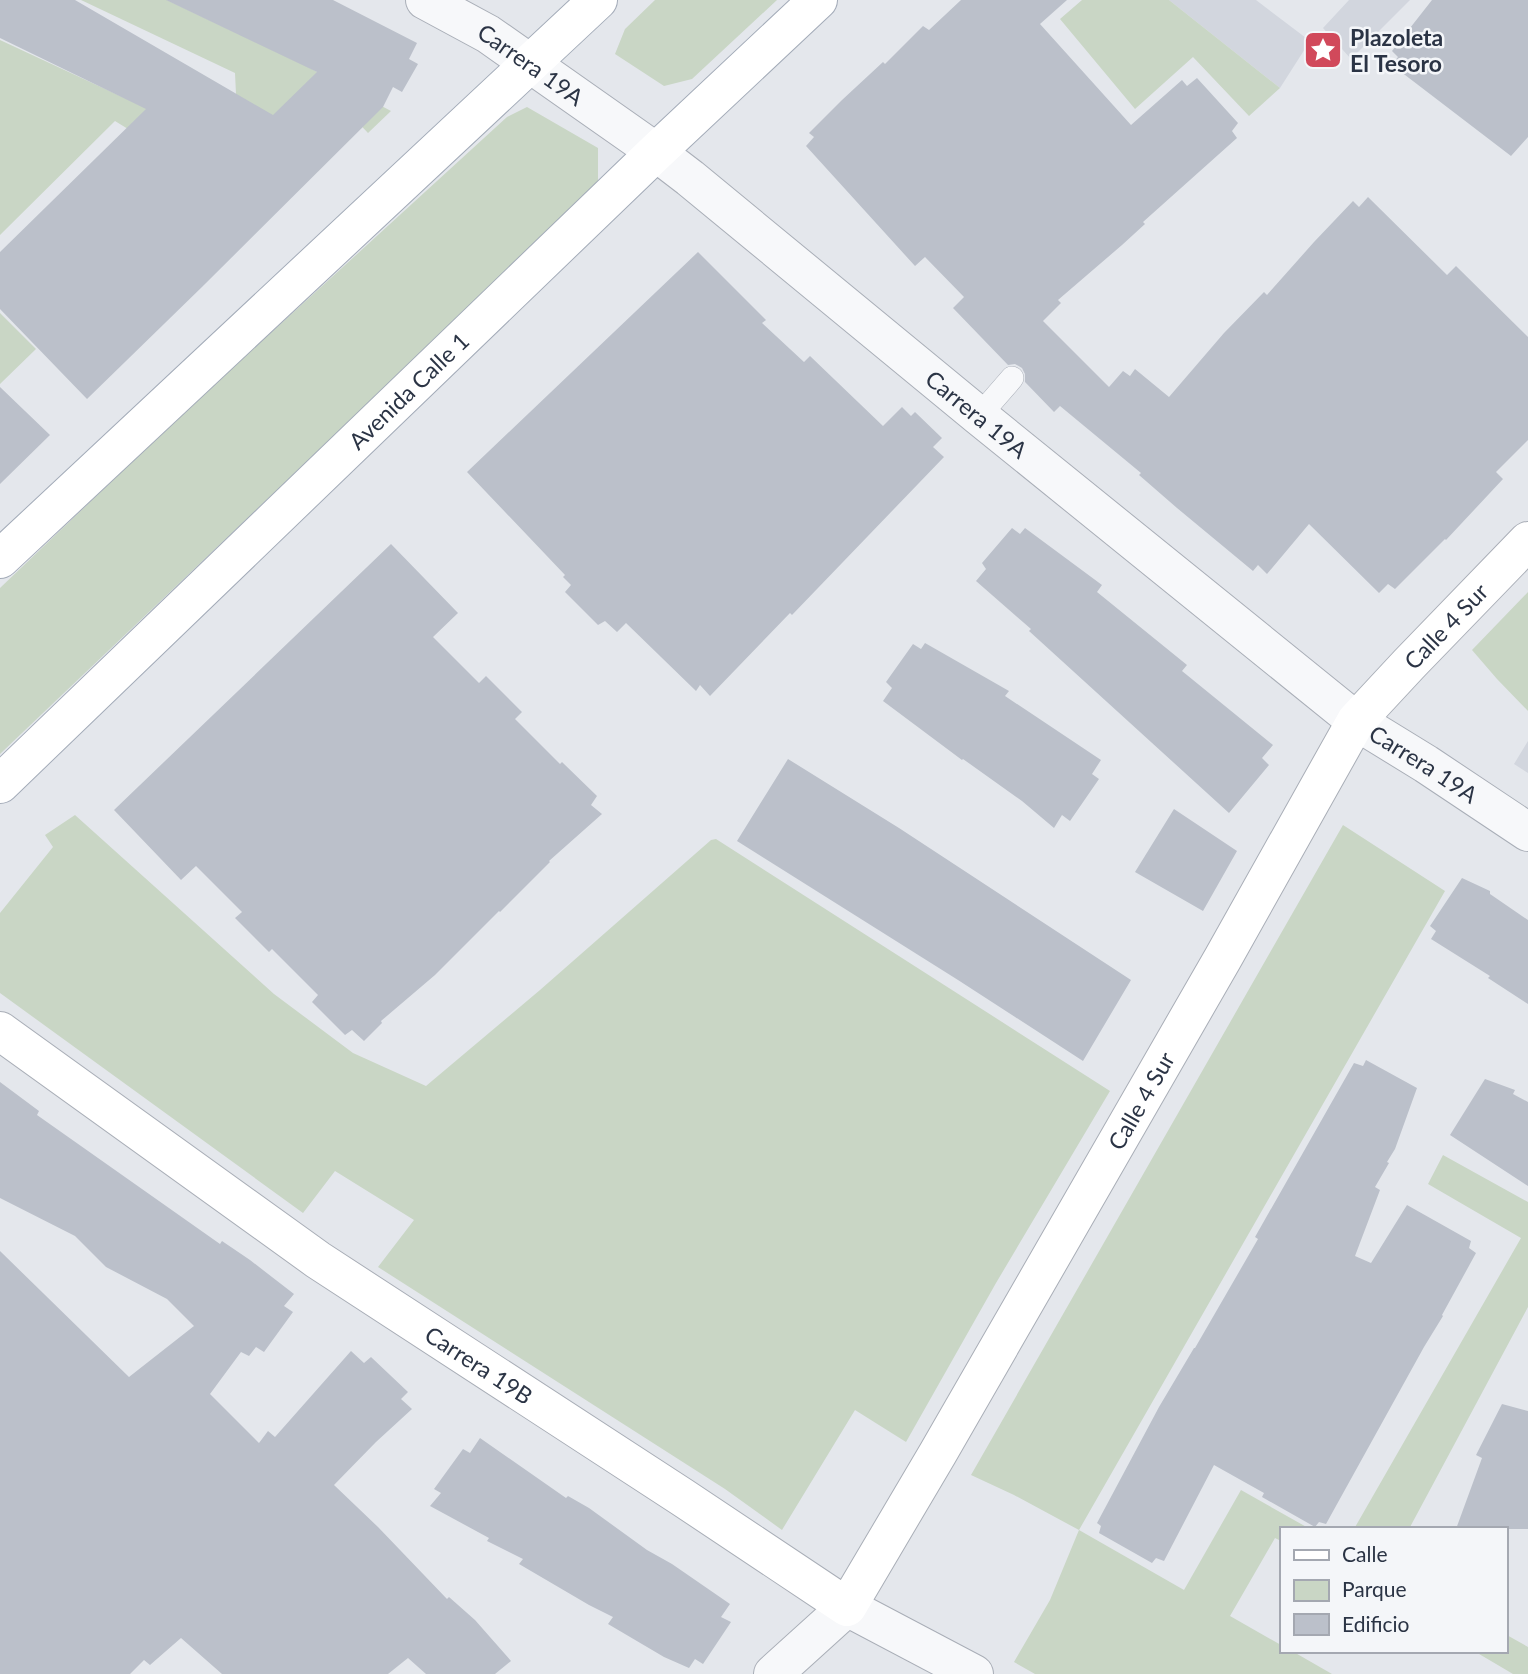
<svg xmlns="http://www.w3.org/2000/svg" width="1528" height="1674" font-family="Lato,sans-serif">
<rect width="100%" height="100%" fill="#e4e7ec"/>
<!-- built -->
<path fill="#d2d6de" d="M 1169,0 L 1256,0 L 1310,41 L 1280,88 Z
M 1349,0 L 1410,0 L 1351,59 L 1323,28 Z
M 1528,741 L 1528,773 L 1514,764 Z"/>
<!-- green -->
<path fill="#c9d6c5" d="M 81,0 L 167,0 L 304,65 L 391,111 L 368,133 L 328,91 L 209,179 L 115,121 L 0,235 L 0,40 L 204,135 L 236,94 L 235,73 Z
M 655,0 L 777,0 L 692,79 L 664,86 L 615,54 L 625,29 Z
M 1082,0 L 1169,0 L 1280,88 L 1249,116 L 1193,57 L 1135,109 L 1060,19 Z
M 527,107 L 598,148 L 598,184 L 0,754 L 0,588 L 181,415 L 507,117 Z
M 0,313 L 36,349 L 0,384 Z
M 1528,592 L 1528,711 L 1497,679 L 1472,650 Z
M 75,815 L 274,994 L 353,1053 L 426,1086 L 540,990 L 711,840 L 716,839 L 1110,1091 L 996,1283 L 906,1442 L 855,1410 L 782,1530 L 725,1489 L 378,1267 L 414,1220 L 335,1171 L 303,1213 L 0,993 L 0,913 L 53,847 L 45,835 Z
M 1343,825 L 1445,891 L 1079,1530 L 1184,1590 L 1241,1490 L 1310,1529 L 1281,1529 L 1281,1541 L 1275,1538 L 1230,1616 L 1281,1645 L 1281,1651 L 1292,1651 L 1332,1674 L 1035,1674 L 1014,1662 L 1050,1600 L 1079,1530 L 1014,1495 L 971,1475 Z
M 1443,1155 L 1528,1202 L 1528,1307 L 1409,1529 L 1354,1529 L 1521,1238 L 1428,1184 Z
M 1505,1634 L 1528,1647 L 1528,1674 L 1513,1674 L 1474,1651 L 1505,1651 Z"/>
<!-- building -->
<path fill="#bbc0ca" d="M 0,0 L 75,0 L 273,115 L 317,72 L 166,0 L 333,0 L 417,43 L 409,59 L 418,64 L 402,92 L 393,87 L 383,107 L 203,286 L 87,399 L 0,309 L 0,252 L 146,109 L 0,38 Z
M 961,0 L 1067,0 L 1040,24 L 1131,125 L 1182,80 L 1187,86 L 1197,78 L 1238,123 L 1232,131 L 1237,138 L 1143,222 L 1145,224 L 1122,245 L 1058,300 L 1061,303 L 1043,321 L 1109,387 L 1123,371 L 1130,376 L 1135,369 L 1169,397 L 1224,333 L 1264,292 L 1267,295 L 1314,242 L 1353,201 L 1359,207 L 1368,197 L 1447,275 L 1456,266 L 1528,337 L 1528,440 L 1496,472 L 1503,479 L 1446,540 L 1445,539 L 1395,589 L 1388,584 L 1379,593 L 1309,524 L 1267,574 L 1258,565 L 1253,571 L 1177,508 L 1139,475 L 1141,473 L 1060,406 L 1054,412 L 1025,382 L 1025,374 L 1022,368 L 1015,364 L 1008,365 L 953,308 L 964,297 L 925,257 L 915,266 L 806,146 L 814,137 L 809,133 L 842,100 L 883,62 L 885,64 L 923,26 L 929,30 Z
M 1432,0 L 1528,0 L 1528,137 L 1511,156 L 1392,65 L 1398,57 L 1392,51 Z
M 698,252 L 766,320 L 762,323 L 804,362 L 810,356 L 883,426 L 902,407 L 911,416 L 915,412 L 942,438 L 933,447 L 944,457 L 792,615 L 790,613 L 710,696 L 700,685 L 696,691 L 626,623 L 617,632 L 605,621 L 598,625 L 565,592 L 571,585 L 563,577 L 565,575 L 467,472 Z
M 0,387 L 50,435 L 0,484 Z
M 1012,528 L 1020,534 L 1025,528 L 1102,585 L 1097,592 L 1187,665 L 1182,671 L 1273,745 L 1262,758 L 1269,765 L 1229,813 L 1029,631 L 1031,629 L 976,581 L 986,569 L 982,563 Z
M 391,544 L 458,613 L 433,637 L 479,683 L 486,676 L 522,712 L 515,719 L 560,764 L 562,762 L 597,796 L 591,805 L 602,814 L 549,861 L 550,862 L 500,912 L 499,911 L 435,975 L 381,1021 L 382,1023 L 364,1041 L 352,1030 L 345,1035 L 312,1002 L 318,995 L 272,949 L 269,952 L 235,918 L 242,912 L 196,866 L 181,880 L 114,810 Z
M 925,643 L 1009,691 L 1005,696 L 1101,760 L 1092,774 L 1099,779 L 1070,821 L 1062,815 L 1054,828 L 1022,801 L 963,759 L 962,760 L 883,701 L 892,688 L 886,682 L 913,644 L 921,649 Z
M 788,759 L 899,828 L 1131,980 L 1083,1061 L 958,980 L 737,841 Z
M 1174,809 L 1237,851 L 1203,911 L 1135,872 Z
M 1462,878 L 1490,891 L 1490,894 L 1528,920 L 1528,1004 L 1488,978 L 1490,976 L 1431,939 L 1436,931 L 1430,926 Z
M 1366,1060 L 1417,1088 L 1395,1149 L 1387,1162 L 1389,1163 L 1375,1187 L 1380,1190 L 1355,1256 L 1371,1263 L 1407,1205 L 1471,1241 L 1469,1248 L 1476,1253 L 1442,1315 L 1443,1316 L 1424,1347 L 1326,1524 L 1319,1522 L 1315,1527 L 1262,1497 L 1264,1493 L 1214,1465 L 1164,1561 L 1156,1558 L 1152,1563 L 1099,1533 L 1101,1526 L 1097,1523 L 1159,1407 L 1194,1348 L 1195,1348 L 1258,1239 L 1255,1237 L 1354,1063 L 1363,1066 Z
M 1485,1079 L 1515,1090 L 1513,1094 L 1528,1102 L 1528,1186 L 1450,1135 Z
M 0,1082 L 39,1111 L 37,1115 L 220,1244 L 222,1241 L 250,1260 L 294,1294 L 284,1306 L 293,1312 L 264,1352 L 256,1347 L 249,1356 L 241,1352 L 210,1394 L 259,1443 L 268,1431 L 275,1437 L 351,1351 L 364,1363 L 371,1357 L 408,1392 L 401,1399 L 412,1409 L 376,1442 L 334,1485 L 378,1527 L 447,1599 L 449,1597 L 475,1620 L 511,1661 L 495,1674 L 426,1674 L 408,1658 L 388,1674 L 222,1674 L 181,1638 L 150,1665 L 144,1660 L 130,1674 L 0,1674 L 0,1251 L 129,1377 L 194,1326 L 167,1299 L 106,1267 L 75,1236 L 0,1198 Z
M 1502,1404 L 1528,1411 L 1528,1529 L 1456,1529 L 1482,1458 L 1476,1455 Z
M 480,1438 L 566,1498 L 568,1496 L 589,1508 L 647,1550 L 672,1564 L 730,1604 L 721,1617 L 731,1622 L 703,1664 L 695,1659 L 689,1668 L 664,1657 L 608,1624 L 613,1617 L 589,1605 L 519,1564 L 523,1559 L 487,1541 L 489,1538 L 430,1506 L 441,1493 L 434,1489 L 463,1449 L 470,1453 Z"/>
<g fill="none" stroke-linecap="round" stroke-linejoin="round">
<!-- service casing -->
<g stroke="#a9aeb7" stroke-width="24">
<path id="service" d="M 979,416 L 1012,378"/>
</g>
<!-- minor casing -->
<g stroke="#a9aeb7" stroke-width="40">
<g id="minor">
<path id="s1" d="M 1356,721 L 1426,764 L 1528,832"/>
<path d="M 773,1674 L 847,1607 L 974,1674"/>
</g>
</g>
<!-- tertiary casing -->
<g stroke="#a9aeb7" stroke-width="40">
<g id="tertiary">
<path id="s2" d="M 425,0 L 488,34 L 656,152 L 690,178 L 979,416 L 1356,721"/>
</g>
</g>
<!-- secondary casing -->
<g stroke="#a9aeb7" stroke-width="40">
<g id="secondary">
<path id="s3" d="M 0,1031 L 318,1260 L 682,1497 L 847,1607 L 938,1453 L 1223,958 L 1356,721 L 1409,664 L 1528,541"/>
</g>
</g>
<!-- primary casing -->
<g stroke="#a3abb8" stroke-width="40">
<g id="primary">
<path d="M 0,559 L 598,0"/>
<path id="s4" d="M 0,784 L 656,152 L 818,0"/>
</g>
</g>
<!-- service -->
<use href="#service" stroke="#f7f8fa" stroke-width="23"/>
<!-- minor -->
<use href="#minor" stroke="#f7f8fa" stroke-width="38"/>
<!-- tertiary -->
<use href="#tertiary" stroke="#f7f8fa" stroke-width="38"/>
<!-- secondary -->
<use href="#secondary" stroke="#fff" stroke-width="38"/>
<!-- primary -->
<use href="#primary" stroke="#fff" stroke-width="38"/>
</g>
<!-- icons -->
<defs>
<g id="sight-square" transform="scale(2.0125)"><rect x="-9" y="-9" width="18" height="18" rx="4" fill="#d1495b" stroke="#f4f6f9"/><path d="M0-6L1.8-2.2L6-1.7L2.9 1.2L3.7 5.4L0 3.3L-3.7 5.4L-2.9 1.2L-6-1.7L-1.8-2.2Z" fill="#fff"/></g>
</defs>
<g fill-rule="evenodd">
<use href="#sight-square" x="1323" y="50"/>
</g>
<g text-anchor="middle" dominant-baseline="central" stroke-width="5" stroke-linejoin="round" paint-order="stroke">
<!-- poi labels -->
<g font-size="23" font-weight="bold" fill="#2b3445" stroke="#f4f6f9" text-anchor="start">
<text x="1350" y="37">Plazoleta<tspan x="1350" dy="26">El Tesoro</tspan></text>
</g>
<!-- street labels -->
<g font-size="23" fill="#2b3445" stroke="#f4f6f9">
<text stroke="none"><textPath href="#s2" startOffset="124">Carrera 19A</textPath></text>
<text stroke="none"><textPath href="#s4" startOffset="567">Avenida Calle 1</textPath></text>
<text stroke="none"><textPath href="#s2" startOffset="691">Carrera 19A</textPath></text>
<text stroke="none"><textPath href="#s3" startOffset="2177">Calle 4 Sur</textPath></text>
<text stroke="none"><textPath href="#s1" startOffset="80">Carrera 19A</textPath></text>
<text stroke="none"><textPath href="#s3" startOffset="1610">Calle 4 Sur</textPath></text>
<text stroke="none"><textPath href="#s3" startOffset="584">Carrera 19B</textPath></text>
</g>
</g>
<!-- legend -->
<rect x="1280" y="1527" width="228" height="126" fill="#f4f6f9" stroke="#a4a8b1" stroke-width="2"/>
<rect x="1294" y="1550" width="35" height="10" fill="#ffffff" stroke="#a4a8b1" stroke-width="2"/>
<text x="1342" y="1562" font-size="21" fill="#2b3445">Calle</text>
<rect x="1294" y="1580" width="35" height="21" fill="#c9d6c5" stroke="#a4a8b1" stroke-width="2"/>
<text x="1342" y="1597" font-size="21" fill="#2b3445">Parque</text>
<rect x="1294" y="1614" width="35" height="21" fill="#bbc0ca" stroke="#a4a8b1" stroke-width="2"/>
<text x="1342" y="1632" font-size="21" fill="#2b3445">Edificio</text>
</svg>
